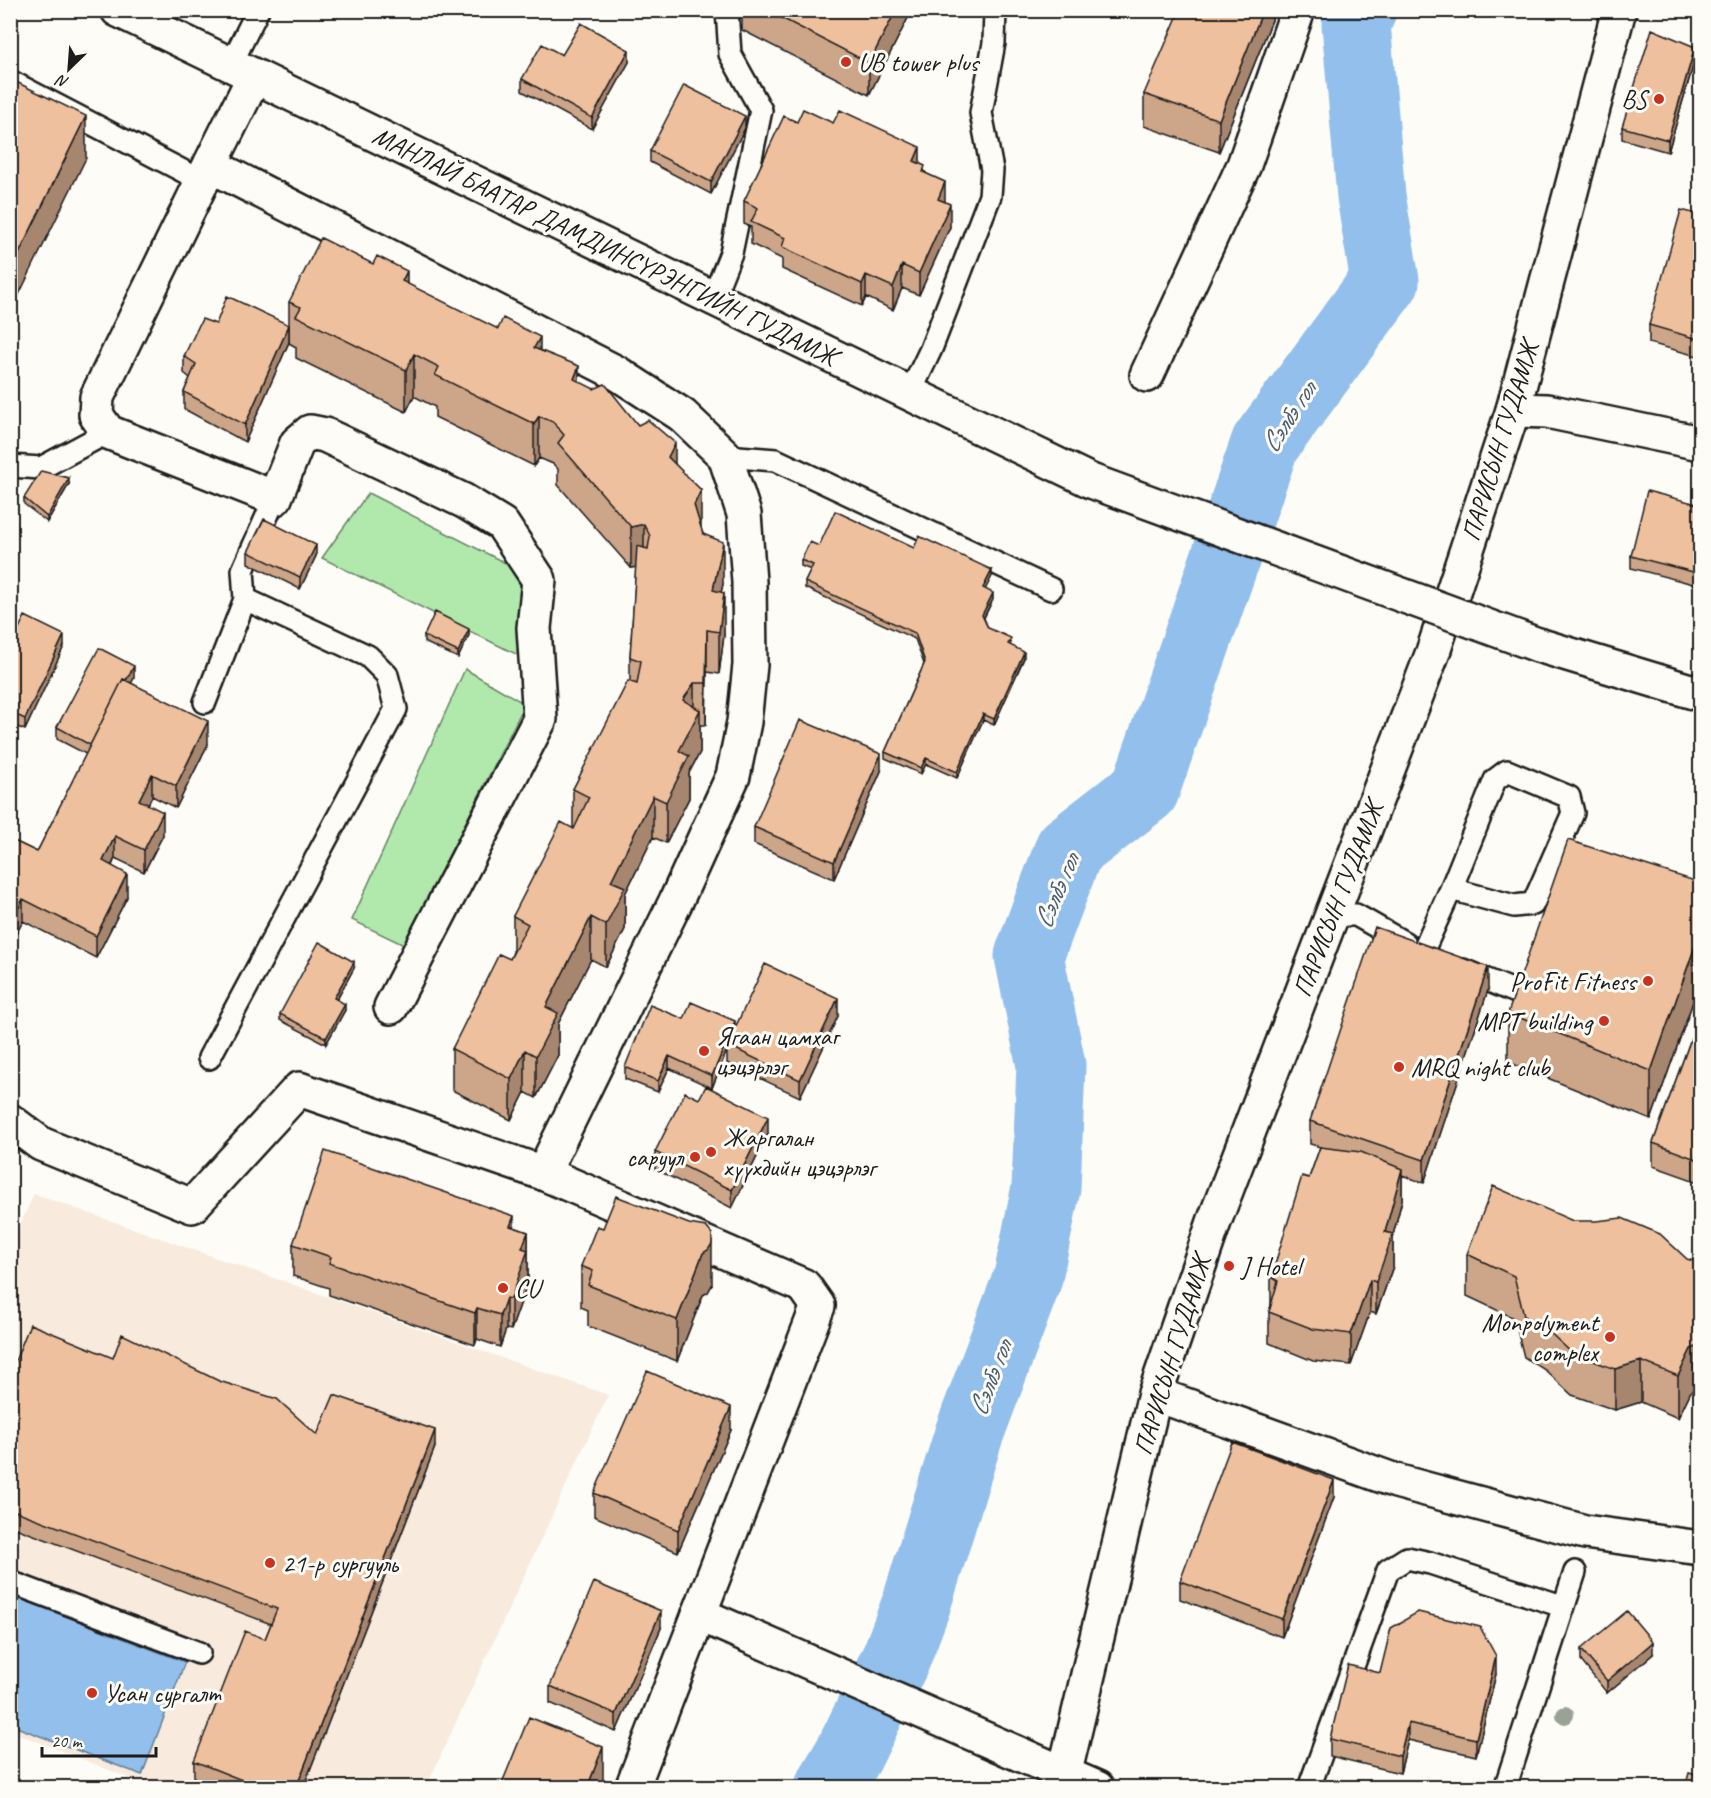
<svg xmlns="http://www.w3.org/2000/svg" width="1711" height="1798" font-family="Caveat,sans-serif">
<rect width="100%" height="100%" fill="#fdfcf7"/>
<filter id="ink" filterUnits="userSpaceOnUse"><feTurbulence type="fractalNoise" baseFrequency=".0167" numOctaves="2"/><feDisplacementMap in="SourceGraphic" scale="12" xChannelSelector="R" yChannelSelector="G"/><feConvolveMatrix kernelMatrix="1 2 1 2 8 2 1 2 1" color-interpolation-filters="sRGB"/></filter>
<g filter="url(#ink)">
<!-- built -->
<path fill="#f8eadc" d="M 34,1194 L 608,1395 L 426,1787 L 152,1787 L 11,1731 L 10,1247 Z"/>
<!-- green -->
<path fill="#b1e8ab" stroke="#668264" stroke-width="1.5" d="M 368,493 L 539,580 L 526,659 L 322,558 Z
M 465,669 L 525,704 L 404,945 L 352,920 Z"/>
<!-- water -->
<path fill="#92bfeb" stroke="#637e98" stroke-width="1.5" d="M 10,1595 L 185,1662 L 142,1775 L 11,1725 Z"/>
<g fill="none" stroke-linecap="round" stroke-linejoin="round">
<!-- river -->
<path stroke="#92bfeb" stroke-width="69" d="M 829,1788 L 849,1754 L 896,1658 L 916,1605 L 969,1434 L 1028,1277 L 1046,1188 L 1051,1065 L 1029,956 L 1069,849 L 1145,790 L 1265,444 L 1385,281 L 1371,196 L 1356,24 L 1362,10"/>
<!-- service casing -->
<g stroke="#1c1c1c" stroke-width="26">
<path id="service" d="M 230,66 L 258,10
M 10,81 L 202,181
M 713,298 L 731,253 L 761,110 L 730,54 L 727,10
M 910,393 L 931,349 L 990,196 L 992,170 L 981,113 L 994,43 L 995,10
M 725,456 L 776,460 L 1051,589
M 10,466 L 41,468 L 108,432
M 205,702 L 245,599 L 243,570 L 275,498
M 1332,915 L 1356,915 L 1405,943
M 1422,953 L 1451,889 L 1495,780 L 1507,771 L 1569,797 L 1573,813 L 1533,904 L 1514,906 L 1451,889
M 1463,970 L 1516,992
M 209,1058 L 396,709 L 387,675 L 368,656 L 245,599
M 10,1582 L 199,1653
M 1309,1788 L 1388,1570 L 1407,1558 L 1430,1563 L 1562,1606
M 1505,1788 L 1575,1572"/>
</g>
<!-- minor casing -->
<g stroke="#1c1c1c" stroke-width="38">
<path id="minor" d="M 254,77 L 210,165 L 617,373 L 682,415 L 725,456 L 744,514 L 749,582 L 750,665 L 744,722 L 733,776 L 676,901 L 543,1173 L 804,1286 L 818,1306 L 632,1788
M 210,165 L 97,397 L 96,415 L 108,432 L 275,498 L 297,443 L 310,432 L 325,435 L 464,501 L 502,524 L 539,580 L 534,628 L 540,719 L 391,1007
M 1147,375 L 1244,165 L 1298,10
M 1513,410 L 1547,411 L 1700,443
M 10,1121 L 41,1144 L 192,1206 L 299,1089 L 543,1173
M 1155,1394 L 1396,1481 L 1585,1532 L 1700,1548"/>
</g>
<!-- tertiary casing -->
<g stroke="#1c1c1c" stroke-width="38">
<path id="tertiary" d="M 699,1614 L 1097,1788
M 1061,1788 L 1155,1394 L 1214,1222 L 1433,652 L 1513,410 L 1619,10"/>
</g>
<!-- secondary casing -->
<g stroke="#1c1c1c" stroke-width="38">
<path id="secondary" d="M 118,10 L 1091,481
M 1538,645 L 1700,694"/>
</g>
<!-- service -->
<use href="#service" stroke="#fdfcf7" stroke-width="21"/>
<!-- minor -->
<use href="#minor" stroke="#fdfcf7" stroke-width="33"/>
<!-- tertiary -->
<use href="#tertiary" stroke="#fdfcf7" stroke-width="33"/>
<!-- secondary -->
<use href="#secondary" stroke="#fdfcf7" stroke-width="33"/>
<!-- secondary-bridge casing -->
<g stroke="#1c1c1c" stroke-width="38" stroke-linecap="butt">
<path id="secondary-bridge" d="M 1091,481 L 1538,645"/>
</g>
<!-- secondary-bridge -->
<use href="#secondary-bridge" stroke="#fdfcf7" stroke-width="33"/>
</g>
<!-- trees -->
<circle fill="#9aa296" cx="1565" cy="1715" r="9"/>
<!-- wall -->
<path fill="#cda588" stroke="#1c1c1c" stroke-width="1.5" d="M 742,10 L 912,10 L 869,95 L 742,30 Z
M 1272,10 L 1272,20 L 1219,152 L 1144,126 L 1144,94 Z
M 562,55 L 629,62 L 592,129 L 522,91 L 522,79 Z
M 1695,59 L 1668,152 L 1622,139 L 1622,127 Z
M 797,122 L 920,164 L 945,202 L 950,227 L 919,295 L 902,288 L 893,310 L 866,297 L 862,306 L 782,269 L 782,259 L 751,244 L 751,227 L 744,224 L 744,201 Z
M 745,128 L 711,194 L 650,162 L 650,151 Z
M 1701,215 L 1701,357 L 1649,343 L 1649,325 Z
M 373,264 L 407,284 L 540,351 L 579,382 L 638,425 L 675,464 L 723,584 L 721,592 L 724,635 L 719,674 L 707,672 L 706,725 L 700,725 L 700,752 L 689,773 L 689,798 L 666,843 L 653,837 L 625,894 L 625,929 L 606,967 L 591,959 L 558,1024 L 558,1055 L 536,1098 L 525,1092 L 511,1120 L 452,1090 L 452,1049 L 510,959 L 513,952 L 513,916 L 573,829 L 573,789 L 630,681 L 630,657 L 636,567 L 631,568 L 558,485 L 558,469 L 553,464 L 539,458 L 534,466 L 435,417 L 435,407 L 414,396 L 406,412 L 296,358 L 296,347 L 289,343 L 289,302 Z
M 216,324 L 289,342 L 245,442 L 184,409 L 184,392 L 190,378 L 184,373 L 184,356 Z
M 69,484 L 47,522 L 24,504 L 24,498 Z
M 1701,505 L 1701,586 L 1631,568 L 1631,556 Z
M 819,546 L 914,548 L 992,576 L 985,589 L 993,599 L 984,618 L 988,628 L 1011,643 L 1010,645 L 1024,658 L 994,725 L 983,720 L 957,778 L 926,764 L 921,774 L 885,758 L 885,752 L 924,664 L 915,639 L 805,588 L 805,582 L 811,570 L 801,566 L 801,560 Z
M 248,552 L 316,556 L 300,589 L 248,563 Z
M 469,635 L 458,658 L 424,642 L 424,636 Z
M 64,646 L 25,730 L 10,724 L 10,647 Z
M 134,678 L 131,683 L 208,744 L 176,808 L 152,796 L 148,805 L 163,835 L 144,872 L 115,858 L 112,866 L 127,897 L 96,958 L 23,921 L 11,944 L 10,839 L 37,852 L 86,754 L 57,739 L 57,727 Z
M 881,771 L 834,879 L 754,844 L 754,827 Z
M 1701,883 L 1701,979 L 1651,1120 L 1508,1062 L 1508,1013 Z
M 354,968 L 337,1000 L 345,1010 L 326,1044 L 280,1020 L 280,1014 Z
M 1488,990 L 1424,1183 L 1402,1175 L 1402,1200 L 1393,1235 L 1393,1266 L 1376,1314 L 1370,1312 L 1351,1365 L 1313,1361 L 1269,1343 L 1269,1312 L 1271,1306 L 1271,1277 L 1309,1178 L 1320,1147 L 1310,1144 L 1310,1121 Z
M 1701,1011 L 1701,1183 L 1653,1166 L 1653,1143 Z
M 838,1016 L 800,1097 L 727,1063 L 727,1050 L 712,1088 L 669,1068 L 658,1092 L 625,1079 L 625,1067 L 684,1019 L 735,1029 Z
M 768,1134 L 732,1208 L 655,1169 L 655,1152 Z
M 1573,1221 L 1691,1391 L 1678,1418 L 1641,1402 L 1615,1410 L 1572,1395 L 1545,1370 L 1524,1357 L 1514,1318 L 1467,1296 L 1467,1254 Z
M 514,1227 L 528,1232 L 528,1282 L 511,1330 L 506,1329 L 500,1347 L 477,1339 L 475,1345 L 329,1295 L 329,1288 L 293,1276 L 293,1244 Z
M 581,1266 L 712,1285 L 708,1292 L 703,1295 L 677,1361 L 588,1326 L 588,1310 L 581,1307 Z
M 113,1358 L 317,1435 L 435,1447 L 303,1788 L 217,1788 L 194,1779 L 194,1761 L 265,1639 L 271,1624 L 10,1526 L 10,1374 Z
M 731,1430 L 678,1552 L 594,1516 L 594,1493 Z
M 1334,1497 L 1282,1637 L 1180,1599 L 1180,1581 Z
M 661,1628 L 616,1732 L 550,1703 L 550,1686 Z
M 1581,1649 L 1653,1654 L 1607,1693 L 1581,1661 Z
M 1380,1673 L 1496,1674 L 1476,1756 L 1408,1740 L 1400,1773 L 1330,1756 L 1330,1739 Z"/>
<!-- shaded-wall -->
<path fill="#a7866f" stroke="#1c1c1c" stroke-width="1.5" d="M 896,10 L 912,10 L 869,95 L 869,63 Z
M 1263,10 L 1272,10 L 1272,20 L 1219,152 L 1219,120 Z
M 1695,47 L 1695,59 L 1668,152 L 1668,140 Z
M 629,50 L 629,62 L 592,129 L 592,118 Z
M 86,116 L 86,158 L 10,313 L 10,272 Z
M 745,116 L 745,128 L 711,194 L 711,182 Z
M 920,147 L 920,169 L 914,161 Z
M 945,182 L 945,205 L 938,199 Z
M 950,204 L 950,227 L 919,295 L 919,273 Z
M 902,265 L 902,288 L 893,310 L 893,287 Z
M 407,271 L 407,313 L 402,281 Z
M 866,275 L 866,297 L 862,306 L 862,284 Z
M 289,325 L 289,342 L 245,442 L 245,425 Z
M 540,337 L 540,379 L 534,348 Z
M 414,354 L 414,396 L 406,412 L 406,370 Z
M 579,366 L 579,407 L 574,379 Z
M 539,416 L 539,458 L 534,466 L 534,424 Z
M 675,443 L 675,485 L 668,457 Z
M 69,478 L 69,484 L 47,522 L 47,517 Z
M 701,490 L 701,531 L 694,505 Z
M 644,524 L 644,566 L 631,568 L 631,527 Z
M 723,542 L 723,584 L 713,631 L 713,590 Z
M 316,545 L 316,556 L 300,589 L 300,577 Z
M 992,570 L 992,576 L 983,594 L 983,588 Z
M 724,593 L 724,635 L 719,674 L 719,632 Z
M 993,593 L 993,599 L 982,621 L 982,615 Z
M 469,629 L 469,635 L 458,658 L 458,652 Z
M 707,630 L 707,672 L 706,725 L 706,683 Z
M 64,635 L 64,646 L 25,730 L 25,719 Z
M 1024,652 L 1024,658 L 994,725 L 994,719 Z
M 134,666 L 134,678 L 91,757 L 91,745 Z
M 694,683 L 694,720 L 700,710 L 700,752 L 689,773 L 689,798 L 666,843 L 666,802 L 679,751 L 683,700 Z
M 983,714 L 983,720 L 957,778 L 957,772 Z
M 208,721 L 208,744 L 176,808 L 176,786 Z
M 881,754 L 881,771 L 834,879 L 834,862 Z
M 926,758 L 926,764 L 921,774 L 921,768 Z
M 152,774 L 152,796 L 139,823 L 139,800 Z
M 653,796 L 653,837 L 625,894 L 625,929 L 606,967 L 606,925 L 611,881 Z
M 163,812 L 163,835 L 144,872 L 144,850 Z
M 115,836 L 115,858 L 103,884 L 103,861 Z
M 127,874 L 127,897 L 96,958 L 96,936 Z
M 23,899 L 23,921 L 11,944 L 11,922 Z
M 591,917 L 591,959 L 558,1024 L 558,1055 L 536,1098 L 536,1056 L 546,1007 Z
M 1701,929 L 1701,979 L 1651,1120 L 1651,1071 Z
M 354,962 L 354,968 L 334,1004 L 334,998 Z
M 1488,967 L 1488,990 L 1424,1183 L 1424,1160 Z
M 838,998 L 838,1016 L 800,1097 L 800,1080 Z
M 345,1004 L 345,1010 L 326,1044 L 326,1038 Z
M 735,1021 L 735,1033 L 727,1045 L 727,1050 L 712,1088 L 712,1076 Z
M 525,1050 L 525,1092 L 511,1120 L 511,1079 Z
M 669,1056 L 669,1068 L 658,1092 L 658,1081 Z
M 768,1117 L 768,1134 L 732,1208 L 732,1190 Z
M 1402,1169 L 1402,1200 L 1393,1235 L 1393,1266 L 1376,1314 L 1376,1282 L 1385,1232 Z
M 514,1216 L 514,1247 L 510,1226 Z
M 528,1232 L 528,1282 L 511,1330 L 511,1299 L 522,1248 Z
M 712,1234 L 712,1285 L 708,1292 L 703,1295 L 677,1361 L 677,1320 L 703,1253 Z
M 1370,1280 L 1370,1312 L 1351,1365 L 1351,1334 Z
M 506,1298 L 506,1329 L 500,1347 L 500,1315 Z
M 477,1308 L 477,1339 L 475,1345 L 475,1313 Z
M 1701,1345 L 1701,1387 L 1691,1391 L 1678,1418 L 1678,1376 L 1691,1349 Z
M 1641,1361 L 1641,1402 L 1615,1410 L 1615,1369 Z
M 731,1407 L 731,1430 L 678,1552 L 678,1530 Z
M 435,1430 L 435,1447 L 303,1788 L 296,1788 Z
M 1334,1480 L 1334,1497 L 1282,1637 L 1282,1619 Z
M 661,1611 L 661,1628 L 616,1732 L 616,1714 Z
M 1653,1642 L 1653,1654 L 1607,1693 L 1607,1681 Z
M 1496,1656 L 1496,1674 L 1476,1756 L 1476,1739 Z
M 1408,1723 L 1408,1740 L 1400,1773 L 1400,1756 Z
M 603,1747 L 603,1779 L 599,1788 L 587,1788 Z"/>
<!-- building -->
<path fill="#eec09e" stroke="#1c1c1c" stroke-width="1.5" d="M 766,10 L 896,10 L 869,63 Z
M 1180,10 L 1263,10 L 1219,120 L 1144,94 Z
M 581,23 L 629,50 L 592,118 L 522,79 L 542,44 L 562,55 Z
M 1652,29 L 1695,47 L 1668,140 L 1622,127 Z
M 10,79 L 86,116 L 10,272 Z
M 684,85 L 745,116 L 711,182 L 650,151 Z
M 803,109 L 833,123 L 840,110 L 920,147 L 914,161 L 925,166 L 923,172 L 945,182 L 938,199 L 950,204 L 919,273 L 902,265 L 893,287 L 866,275 L 862,284 L 782,247 L 785,238 L 751,222 L 758,208 L 744,201 L 784,116 L 797,122 Z
M 1681,210 L 1701,215 L 1701,340 L 1649,325 Z
M 321,238 L 373,264 L 377,256 L 407,271 L 402,281 L 498,329 L 503,318 L 540,337 L 534,348 L 579,366 L 574,379 L 594,389 L 605,384 L 638,425 L 648,420 L 675,443 L 668,457 L 701,490 L 694,505 L 703,534 L 723,542 L 713,590 L 724,593 L 719,632 L 707,630 L 706,683 L 694,683 L 683,700 L 700,710 L 679,751 L 689,756 L 666,802 L 653,796 L 611,881 L 625,887 L 606,925 L 591,917 L 546,1007 L 558,1013 L 536,1056 L 525,1050 L 511,1079 L 452,1049 L 499,954 L 510,959 L 528,924 L 513,916 L 561,822 L 574,829 L 589,797 L 573,789 L 628,681 L 637,684 L 641,661 L 630,657 L 637,546 L 648,549 L 650,536 L 644,524 L 631,527 L 558,443 L 564,435 L 553,422 L 539,416 L 534,424 L 435,375 L 439,367 L 414,354 L 406,370 L 296,316 L 301,307 L 289,302 Z
M 227,296 L 289,325 L 245,425 L 184,392 L 196,364 L 184,356 L 202,319 L 216,324 Z
M 41,471 L 69,478 L 47,517 L 24,498 Z
M 1647,491 L 1701,505 L 1701,574 L 1631,556 Z
M 835,511 L 914,548 L 919,536 L 992,570 L 983,588 L 993,593 L 982,615 L 988,628 L 1011,638 L 1008,644 L 1024,652 L 994,719 L 983,714 L 957,772 L 926,758 L 921,768 L 885,752 L 925,662 L 915,633 L 805,582 L 813,565 L 801,560 L 810,542 L 819,546 Z
M 264,519 L 316,545 L 300,577 L 248,552 Z
M 435,612 L 469,629 L 458,652 L 424,636 Z
M 25,616 L 64,635 L 25,719 L 10,712 L 10,647 Z
M 99,648 L 134,666 L 126,680 L 123,679 L 90,745 L 57,727 Z
M 123,679 L 208,721 L 176,786 L 152,774 L 139,800 L 163,812 L 144,850 L 115,836 L 103,861 L 127,874 L 96,936 L 23,899 L 11,922 L 10,839 L 37,852 Z
M 800,720 L 881,754 L 834,862 L 754,827 Z
M 1568,840 L 1701,883 L 1701,929 L 1651,1071 L 1508,1013 Z
M 1375,927 L 1488,967 L 1424,1160 L 1310,1121 Z
M 319,942 L 354,962 L 334,998 L 345,1004 L 326,1038 L 280,1014 Z
M 765,964 L 838,998 L 800,1080 L 727,1045 Z
M 691,1002 L 735,1021 L 712,1076 L 669,1056 L 658,1081 L 625,1067 L 650,1005 L 684,1019 Z
M 1701,1011 L 1701,1161 L 1653,1143 Z
M 706,1086 L 768,1117 L 732,1190 L 655,1152 L 685,1092 L 699,1099 Z
M 1320,1147 L 1361,1152 L 1402,1169 L 1385,1232 L 1393,1234 L 1376,1282 L 1370,1280 L 1351,1334 L 1313,1329 L 1269,1312 L 1278,1281 L 1271,1277 L 1302,1176 L 1309,1178 Z
M 325,1151 L 514,1216 L 510,1226 L 528,1232 L 522,1248 L 528,1250 L 511,1299 L 506,1298 L 500,1315 L 477,1308 L 475,1313 L 329,1263 L 331,1257 L 293,1244 Z
M 1493,1186 L 1573,1221 L 1596,1221 L 1622,1218 L 1660,1234 L 1687,1259 L 1701,1263 L 1701,1345 L 1691,1349 L 1678,1376 L 1641,1361 L 1615,1369 L 1572,1353 L 1545,1328 L 1524,1316 L 1514,1276 L 1467,1254 Z
M 616,1196 L 689,1224 L 706,1227 L 712,1234 L 712,1244 L 708,1250 L 703,1253 L 677,1320 L 588,1285 L 593,1271 L 581,1266 L 597,1226 L 603,1228 Z
M 30,1324 L 113,1358 L 122,1334 L 219,1381 L 277,1399 L 317,1435 L 334,1395 L 435,1430 L 296,1788 L 262,1788 L 194,1761 L 245,1631 L 265,1639 L 277,1609 L 10,1509 L 10,1374 Z
M 647,1371 L 731,1407 L 678,1530 L 594,1493 Z
M 1232,1442 L 1334,1480 L 1282,1619 L 1180,1581 Z
M 594,1582 L 661,1611 L 616,1714 L 550,1686 Z
M 1627,1611 L 1653,1642 L 1607,1681 L 1581,1649 Z
M 1418,1612 L 1480,1627 L 1496,1656 L 1476,1739 L 1408,1723 L 1400,1756 L 1330,1739 L 1348,1665 L 1380,1673 L 1391,1628 Z
M 529,1717 L 603,1747 L 587,1788 L 500,1788 Z
M 1689,1773 L 1701,1776 L 1701,1788 L 1685,1788 Z"/>
</g>
<!-- markers -->
<g fill="#c8321e" stroke="#fdfcf7" stroke-width="2">
<circle cx="846" cy="62" r="6"/>
<circle cx="1659" cy="99" r="6"/>
<circle cx="1648" cy="981" r="6"/>
<circle cx="1604" cy="1021" r="6"/>
<circle cx="704" cy="1051" r="6"/>
<circle cx="1399" cy="1067" r="6"/>
<circle cx="711" cy="1152" r="6"/>
<circle cx="695" cy="1157" r="6"/>
<circle cx="1229" cy="1266" r="6"/>
<circle cx="503" cy="1288" r="6"/>
<circle cx="1610" cy="1337" r="6"/>
<circle cx="270" cy="1563" r="6"/>
<circle cx="92" cy="1693" r="6"/>
</g>
<g text-anchor="middle" dominant-baseline="central" stroke-width="6" stroke-linejoin="round" paint-order="stroke">
<!-- poi labels -->
<g font-size="26" fill="#1c1c1c" stroke="#fdfcf7" text-anchor="start">
<text x="858" y="62">UB tower plus</text>
<text x="1647" y="99" text-anchor="end">BS</text>
<text x="1636" y="981" text-anchor="end">ProFit Fitness</text>
<text x="1592" y="1021" text-anchor="end">MPT building</text>
<text x="716" y="1036">Ягаан цамхаг<tspan x="716" dy="30">цэцэрлэг</tspan></text>
<text x="1411" y="1067">MRQ night club</text>
<text x="723" y="1137">Жаргалан<tspan x="723" dy="30">хүүхдийн цэцэрлэг</tspan></text>
<text x="683" y="1157" text-anchor="end">саруул</text>
<text x="1241" y="1266">J Hotel</text>
<text x="515" y="1288">CU</text>
<text x="1598" y="1322" text-anchor="end">Monpolyment<tspan x="1598" dy="30">complex</tspan></text>
<text x="282" y="1563">21-р сургууль</text>
<text x="104" y="1693">Усан сургалт</text>
</g>
<!-- street labels -->
<g font-size="26" fill="#1c1c1c" stroke="#fdfcf7">
<text transform="translate(605 246) rotate(26)">МАНЛАЙ БААТАР ДАМДИНСҮРЭНГИЙН ГУДАМЖ</text>
<text transform="translate(1500 441) rotate(-73)">ПАРИСЫН ГУДАМЖ</text>
<text transform="translate(1338 899) rotate(-69)">ПАРИСЫН ГУДАМЖ</text>
<text transform="translate(1172 1355) rotate(-73)">ПАРИСЫН ГУДАМЖ</text>
</g>
<!-- water labels -->
<g font-size="27" font-style="italic" fill="#4b5d6f" stroke="#fdfcf7">
<text transform="translate(1288 417) rotate(-57)">Сэлбэ гол</text>
<text transform="translate(1056 891) rotate(-67)">Сэлбэ гол</text>
<text transform="translate(990 1378) rotate(-69)">Сэлбэ гол</text>
</g>
</g>
<!-- margin -->
<rect width="1711" height="1798" fill="none" stroke="#fdfcf7" stroke-width="36"/>
<rect x="18" y="18" width="1675" height="1762" fill="none" stroke="#1c1c1c" stroke-width="2" filter="url(#ink)"/>
<!-- north arrow -->
<g transform="translate(69 69) rotate(205)" stroke="#fdfcf7" stroke-width="4.5" paint-order="stroke">
<path d="M0-4.5L10 22L0 15L-10 22Z" fill="#1c1c1c"/>
<text y="-9" font-size="16" font-weight="bold" text-anchor="middle" fill="#1c1c1c">N</text>
</g>
<!-- scale -->
<path d="M42 1747v9h114v-9" fill="none" stroke="#1c1c1c" stroke-width="3"/>
<text x="51" y="1747" font-size="18" fill="#1c1c1c" stroke="#fdfcf7" stroke-width="4.5" paint-order="stroke">20 m</text>
</svg>
